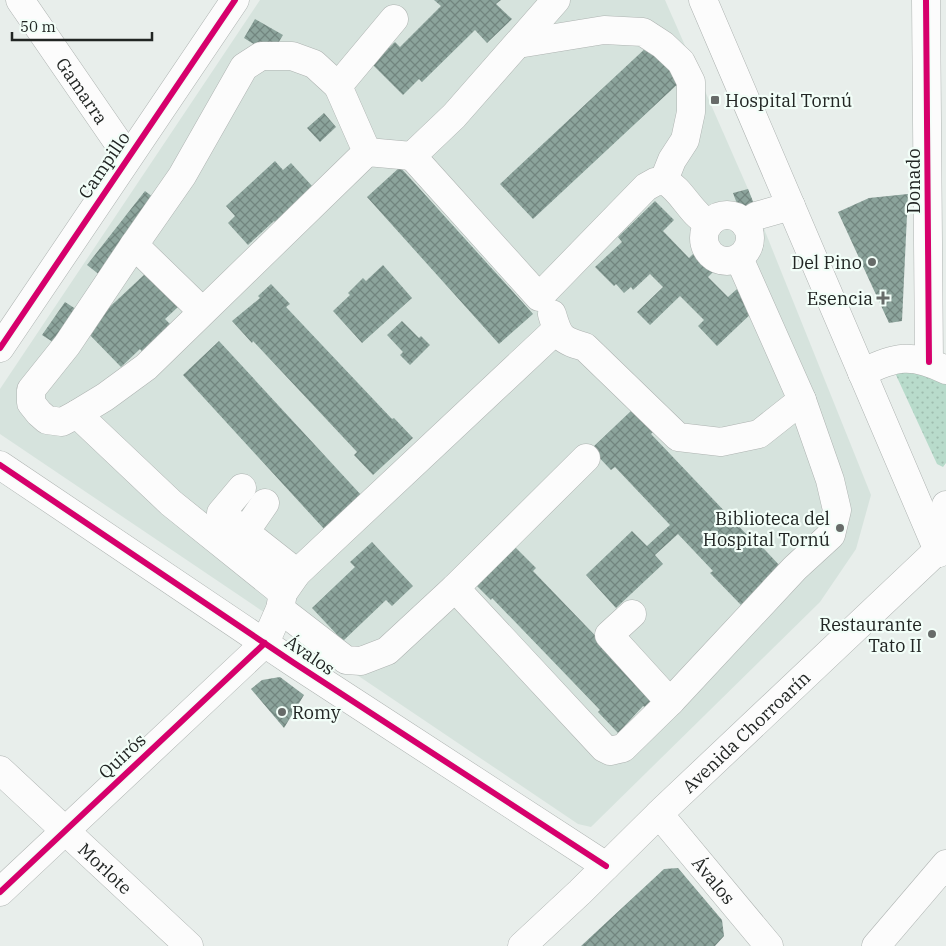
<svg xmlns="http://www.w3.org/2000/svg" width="946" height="946" font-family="'IBM Plex Serif',serif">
<defs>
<pattern id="park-dots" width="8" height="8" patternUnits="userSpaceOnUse" patternTransform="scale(1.25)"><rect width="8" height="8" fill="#b8dbcb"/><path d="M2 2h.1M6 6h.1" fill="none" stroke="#9ebcae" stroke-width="1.8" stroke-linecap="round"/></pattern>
<pattern id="building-cross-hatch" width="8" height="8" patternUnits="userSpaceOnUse" patternTransform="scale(1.25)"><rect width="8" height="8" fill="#8ca49c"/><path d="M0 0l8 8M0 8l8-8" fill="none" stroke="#72857f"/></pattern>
</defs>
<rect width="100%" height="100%" fill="#e8eeeb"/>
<!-- built -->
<path fill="#d6e3dd" d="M 260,0 L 665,0 L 748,189 L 871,495 L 856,549 L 820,602 L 591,827 L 578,824 L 0,434 L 0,389 Z"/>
<!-- park -->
<path fill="url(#park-dots)" d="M 900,370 L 937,374 L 946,384 L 946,463 L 943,467 L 937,464 L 896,375 Z"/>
<!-- building -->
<path fill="url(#building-cross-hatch)" d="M 434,0 L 501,0 L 496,4 L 512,19 L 487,43 L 475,30 L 422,82 L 419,79 L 403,95 L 372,64 L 395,42 L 400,47 L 441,6 Z
M 255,19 L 283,35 L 271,55 L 244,38 Z
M 649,45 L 682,80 L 533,219 L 500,184 Z
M 324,113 L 336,127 L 320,142 L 307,128 Z
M 275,161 L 283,170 L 291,163 L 313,187 L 276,223 L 274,221 L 248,245 L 228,223 L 235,216 L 226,206 Z
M 400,167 L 533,314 L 499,344 L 367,197 Z
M 748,189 L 754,204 L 739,209 L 733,193 Z
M 145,191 L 162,204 L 105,279 L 87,265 Z
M 908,194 L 902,321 L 889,323 L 838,212 L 869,198 Z
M 655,201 L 674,220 L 663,231 L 689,258 L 700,247 L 719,266 L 708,277 L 728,297 L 737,289 L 756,309 L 717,346 L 698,326 L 704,320 L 680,296 L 650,325 L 637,312 L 663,287 L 650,274 L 633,290 L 631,287 L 624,293 L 616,284 L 614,286 L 595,267 L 622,242 L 618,237 Z
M 383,265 L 412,298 L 362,343 L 333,311 L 350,295 L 348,293 L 363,278 L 366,281 Z
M 146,273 L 178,307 L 165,319 L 174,328 L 145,355 L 140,349 L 121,367 L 85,330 Z
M 271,284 L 290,304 L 286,307 L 392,419 L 394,418 L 413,438 L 373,475 L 354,455 L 357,452 L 253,341 L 252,343 L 232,321 L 260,298 L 258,296 Z
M 65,302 L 82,313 L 59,346 L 42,335 Z
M 402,321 L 419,338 L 421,336 L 430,345 L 410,365 L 400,355 L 403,352 L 387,335 Z
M 219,341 L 362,496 L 325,530 L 183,375 Z
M 632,410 L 653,432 L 651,434 L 751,539 L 753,537 L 781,567 L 741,605 L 710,573 L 713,571 L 678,534 L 655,555 L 663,564 L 616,608 L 586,575 L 632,531 L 647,546 L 670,525 L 615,467 L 611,470 L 591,449 Z
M 372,542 L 413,586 L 392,606 L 386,600 L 343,641 L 312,608 L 355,567 L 350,562 Z
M 512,544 L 536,568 L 533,571 L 635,677 L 658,695 L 645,707 L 643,706 L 618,733 L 598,712 L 600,710 L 492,598 L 491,600 L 472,581 Z
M 280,677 L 304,695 L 284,728 L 251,689 L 262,680 Z
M 678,868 L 722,920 L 724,936 L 715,946 L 581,946 L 664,869 Z"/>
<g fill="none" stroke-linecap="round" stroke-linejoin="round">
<!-- minor casing -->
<g stroke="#aeb3b1" stroke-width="29">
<g id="minor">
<path id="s1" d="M 20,0 L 128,157"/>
<path d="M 556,0 L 454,116 L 412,156 L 539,297 L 646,187 L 655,182 L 664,180 C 683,191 690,213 709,224"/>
<path d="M 926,0 L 929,362"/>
<path d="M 518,44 L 604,30 L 643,32 L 663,45 L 681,62 L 691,82 L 691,112 L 685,140 L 672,160 L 664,180"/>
<path d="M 367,152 L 412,156"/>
<circle cx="727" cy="238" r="23"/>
<path d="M 745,224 L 756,216 L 791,206"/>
<path d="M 134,245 L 202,311"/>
<path d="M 552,314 C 559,338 561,340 585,347 L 678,437 L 721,442 L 759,434 L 802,400 L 739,258"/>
<path d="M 0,348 L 235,0"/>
<path d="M 77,414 L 105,397 L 146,367 L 367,152 L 338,86 L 394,19"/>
<path d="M 0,465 L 294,663 L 606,866"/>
<path d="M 242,488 L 221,513 L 297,573"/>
<path d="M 245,532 L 265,503"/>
<path d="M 455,588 L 604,748 L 610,751 L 623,748 L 670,702 L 609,635 L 632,614"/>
<path d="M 283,593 L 171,503 L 77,414 L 62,422 L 47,420 L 39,413 L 31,403 L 31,390 L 67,345 L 134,245 L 182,176 L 244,67 L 261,56 L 292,56 L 314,64 L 338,86"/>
<path d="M 280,609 L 346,660 L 361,661 L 387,651 L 455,588 L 586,458"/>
<path d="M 670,702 L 795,568 L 831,535 L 837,510 L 830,480 L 802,400"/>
<path id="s2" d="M 0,770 L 189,946"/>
<path id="s3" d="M 659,814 L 769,946"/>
<path d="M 0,892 L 265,643 L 280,609 L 283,593 L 297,573 L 556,330"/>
<path d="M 876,946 L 946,864"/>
</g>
</g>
<!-- major casing -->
<g stroke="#aeb3b1" stroke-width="29">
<g id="major">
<path d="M 703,0 L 939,553"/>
<path d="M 862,373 C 895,356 912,353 946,370"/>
<path id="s4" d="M 522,946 L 580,892 L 663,810 L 937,551 L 946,505"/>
</g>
</g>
<!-- minor -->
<use href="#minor" stroke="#fcfcfc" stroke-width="28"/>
<!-- major -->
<use href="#major" stroke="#fcfcfc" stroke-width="28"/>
<!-- cycleway casing -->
<g stroke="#f2fef8" stroke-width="9">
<path id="cycleway" d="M 926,0 L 929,362
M 0,348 L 235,0
M 0,465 L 294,663 L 606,866
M 0,892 L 265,643"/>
</g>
<!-- cycleway -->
<use href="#cycleway" stroke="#d6006c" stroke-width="6"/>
</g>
<!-- markers -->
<g fill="#676b69" stroke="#f2fef8" stroke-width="2">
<rect x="710" y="95" width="10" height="10" rx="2.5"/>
<circle cx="872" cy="262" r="5"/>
<path d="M880.5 290.5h5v5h5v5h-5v5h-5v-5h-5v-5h5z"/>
<circle cx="840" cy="528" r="5"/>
<circle cx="932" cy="634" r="5"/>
<circle cx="282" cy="712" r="5"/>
</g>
<g text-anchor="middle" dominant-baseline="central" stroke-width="4.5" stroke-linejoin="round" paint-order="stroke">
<!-- street labels -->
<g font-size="18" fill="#212523" stroke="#f2fef8">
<text stroke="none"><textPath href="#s1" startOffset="110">Gamarra</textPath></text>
<text transform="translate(104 165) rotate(-56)">Campillo</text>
<text transform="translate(913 181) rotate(-90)">Donado</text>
<text transform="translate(310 655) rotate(34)">Ávalos</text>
<text stroke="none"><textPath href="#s4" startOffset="310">Avenida Chorroarín</textPath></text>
<text transform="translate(122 756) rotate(-43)">Quirós</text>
<text stroke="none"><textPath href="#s2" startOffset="144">Morlote</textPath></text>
<text stroke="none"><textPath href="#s3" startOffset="86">Ávalos</textPath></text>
</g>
<!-- poi labels -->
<g font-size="18" fill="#212523" stroke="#f2fef8" text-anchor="end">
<text x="725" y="100" text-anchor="start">Hospital Tornú</text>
<text x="862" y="262">Del Pino</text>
<text x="873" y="298">Esencia</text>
<text x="830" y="518">Biblioteca del<tspan x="830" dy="21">Hospital Tornú</tspan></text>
<text x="922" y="624">Restaurante<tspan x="922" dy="21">Tato II</tspan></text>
<text x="292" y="712" text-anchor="start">Romy</text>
</g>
</g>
<!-- scale -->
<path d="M12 32v8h140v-8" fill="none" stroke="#212523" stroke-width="2.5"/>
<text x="20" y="32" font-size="15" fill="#212523" stroke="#f2fef8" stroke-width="4" paint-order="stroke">50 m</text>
</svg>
